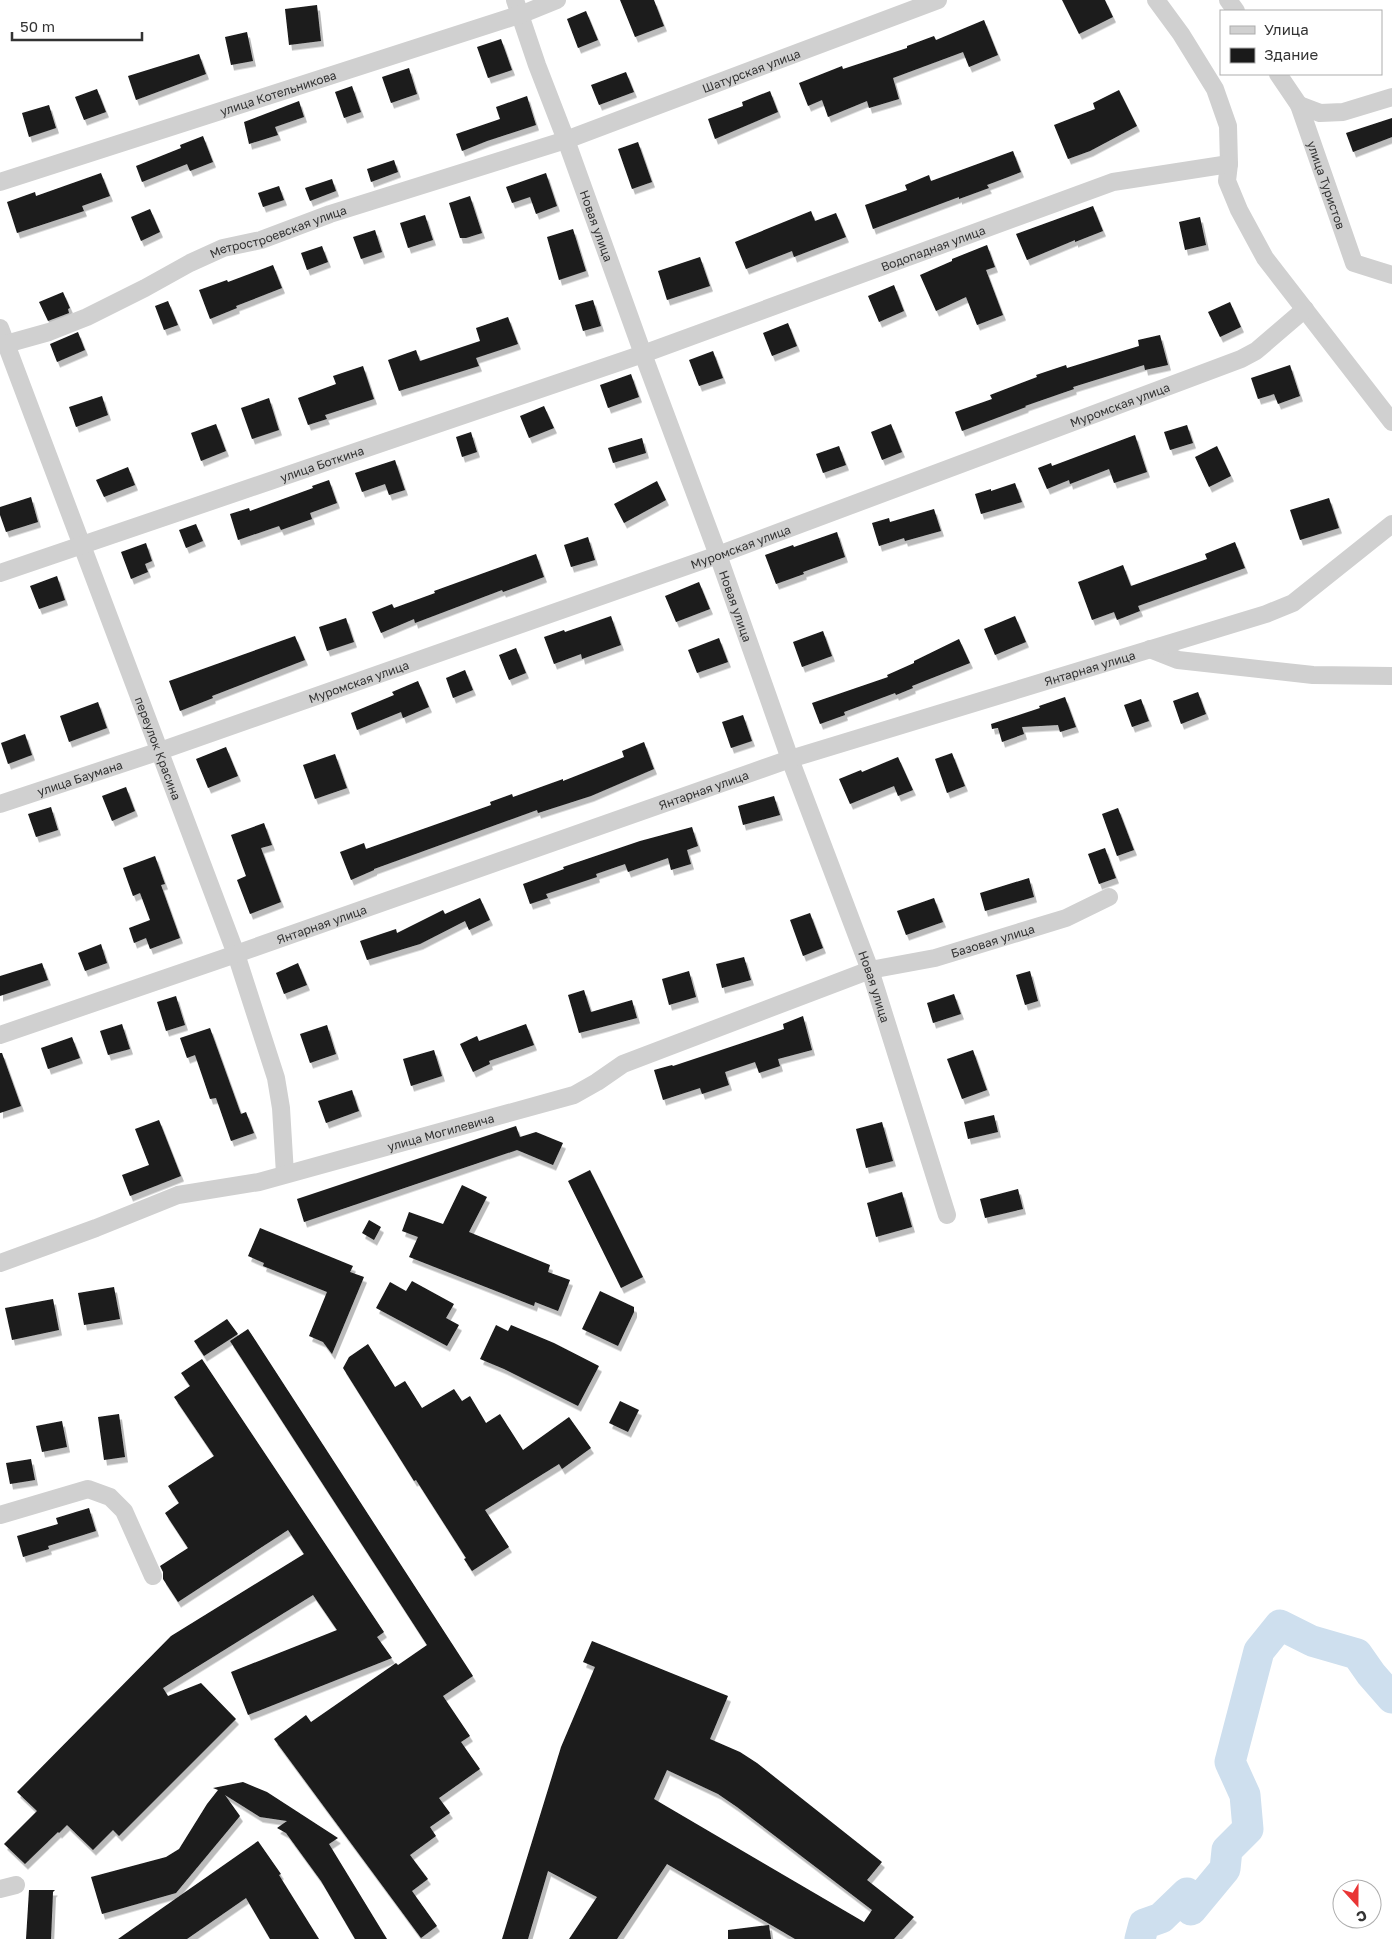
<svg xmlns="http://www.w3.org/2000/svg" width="1392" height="1939" font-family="'Golos Text',sans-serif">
<defs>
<filter id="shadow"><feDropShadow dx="3" dy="5.5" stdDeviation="0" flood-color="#0004"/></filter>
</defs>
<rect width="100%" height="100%" fill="#fff"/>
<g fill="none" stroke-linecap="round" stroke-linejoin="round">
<!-- river -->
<path stroke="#cedfee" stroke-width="31" d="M 1140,1939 L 1144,1924 L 1161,1918 L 1187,1893 L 1191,1910 L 1225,1869 L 1227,1850 L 1248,1829 L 1245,1795 L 1230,1762 L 1259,1651 L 1280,1625 L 1312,1641 L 1357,1654 L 1371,1674 L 1392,1698"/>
</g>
<!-- building -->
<path fill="#1a1a1a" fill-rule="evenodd" filter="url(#shadow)" d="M 620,0 L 654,0 L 664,26 L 635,37 Z
M 1062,0 L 1105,0 L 1113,17 L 1079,34 Z
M 317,5 L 321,41 L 289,45 L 285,9 Z
M 586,11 L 598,40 L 578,48 L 567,19 Z
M 984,20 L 998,55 L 969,67 L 963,52 L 893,78 L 899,99 L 869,108 L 867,101 L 828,117 L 822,100 L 808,106 L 799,83 L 842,66 L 843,69 L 907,48 L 907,46 L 934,36 L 936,40 Z
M 247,32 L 253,61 L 231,65 L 225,37 Z
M 501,39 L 512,70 L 488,78 L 477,47 Z
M 199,54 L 206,74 L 136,100 L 128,76 Z
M 409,68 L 417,94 L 391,103 L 382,77 Z
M 626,72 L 634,92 L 599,105 L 591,85 Z
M 352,86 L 361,112 L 344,118 L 335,92 Z
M 97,89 L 106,112 L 84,120 L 75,97 Z
M 1119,90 L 1137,126 L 1090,151 L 1068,159 L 1054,125 L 1095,109 L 1093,103 Z
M 770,91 L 778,112 L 715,139 L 708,119 L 743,106 L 742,102 Z
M 527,96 L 536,125 L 487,141 L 462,151 L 456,134 L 500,119 L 496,107 Z
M 299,101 L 304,117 L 275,127 L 278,135 L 249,144 L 244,122 Z
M 49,105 L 56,128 L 29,137 L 22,113 Z
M 1392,118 L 1392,137 L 1353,152 L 1346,133 Z
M 203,136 L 213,162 L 190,171 L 187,164 L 142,182 L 136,166 L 181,148 L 180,145 Z
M 638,142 L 652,182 L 632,189 L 618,149 Z
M 1013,151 L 1021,172 L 987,185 L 989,188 L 959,199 L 959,197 L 873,229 L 865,205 L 907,190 L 905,185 L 929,175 L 931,181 Z
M 394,160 L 398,172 L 371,182 L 367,169 Z
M 101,173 L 110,196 L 82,206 L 84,211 L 17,233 L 7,202 L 35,192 L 36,196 Z
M 546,173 L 557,206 L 536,214 L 530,197 L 512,203 L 506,187 Z
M 332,179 L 336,191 L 310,201 L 305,188 Z
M 279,186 L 284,200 L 263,207 L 258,193 Z
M 470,196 L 482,233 L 466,238 L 460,238 L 449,203 Z
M 1093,206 L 1103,231 L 1075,242 L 1075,240 L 1027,260 L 1016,234 Z
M 150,209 L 160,232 L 141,241 L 131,217 Z
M 811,211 L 815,221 L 836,213 L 846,237 L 794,257 L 792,251 L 746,269 L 735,242 Z
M 425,215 L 433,240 L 408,248 L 400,223 Z
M 1200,217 L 1206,245 L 1185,250 L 1179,222 Z
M 573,229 L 586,271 L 559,280 L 547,237 Z
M 375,230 L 382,252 L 361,259 L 353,237 Z
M 987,245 L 995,267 L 986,270 L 1003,315 L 977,325 L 966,297 L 936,311 L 920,275 L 952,261 L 952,259 Z
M 322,246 L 328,262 L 307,270 L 301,253 Z
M 700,257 L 710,286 L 667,300 L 658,271 Z
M 273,265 L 282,288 L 236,306 L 237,308 L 210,319 L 199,290 L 227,280 L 228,282 Z
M 894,285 L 904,311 L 879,322 L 868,296 Z
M 63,292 L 70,308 L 68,309 L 69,313 L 48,321 L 39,302 Z
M 593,300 L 601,326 L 583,331 L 575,305 Z
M 168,301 L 178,325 L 164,330 L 155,306 Z
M 1230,302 L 1241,327 L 1220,337 L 1208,312 Z
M 508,317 L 518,344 L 476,358 L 479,366 L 399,391 L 388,360 L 416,350 L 420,361 L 480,341 L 476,328 Z
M 788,323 L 797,346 L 772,356 L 763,333 Z
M 78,332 L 85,350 L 57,362 L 50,344 Z
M 1160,335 L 1168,365 L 1145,370 L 1144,365 L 1073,387 L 1074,389 L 1025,406 L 1026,407 L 962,431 L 955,412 L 992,399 L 990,395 L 1037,377 L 1036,375 L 1066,365 L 1067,368 L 1139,346 L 1138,340 Z
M 713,351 L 723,378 L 699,386 L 689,360 Z
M 1290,365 L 1300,396 L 1278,404 L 1274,394 L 1258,399 L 1251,378 Z
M 363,366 L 374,399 L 325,415 L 327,419 L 308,425 L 298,398 L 336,384 L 333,376 Z
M 631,374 L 639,397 L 608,408 L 600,385 Z
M 102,396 L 108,415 L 76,427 L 69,407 Z
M 269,398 L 279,430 L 252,439 L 241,408 Z
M 544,406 L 554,428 L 529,438 L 520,416 Z
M 216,424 L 226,451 L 201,461 L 191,433 Z
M 891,424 L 902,452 L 882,460 L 871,432 Z
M 1187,425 L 1193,443 L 1170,450 L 1164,432 Z
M 471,432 L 477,452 L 462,457 L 456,437 Z
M 1135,435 L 1147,472 L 1114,483 L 1109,469 L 1070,484 L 1069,480 L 1047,489 L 1038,468 L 1051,463 L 1052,466 Z
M 642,438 L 646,453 L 613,463 L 608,448 Z
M 839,446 L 846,465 L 823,473 L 816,454 Z
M 1217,446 L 1231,476 L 1209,487 L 1195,457 Z
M 395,460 L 405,490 L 389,495 L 385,484 L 362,492 L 355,473 Z
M 128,467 L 135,485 L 104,497 L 96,480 Z
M 329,480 L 337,503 L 310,513 L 312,519 L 281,530 L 279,526 L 238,540 L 230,514 L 249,508 L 250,511 L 313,488 L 312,486 Z
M 657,481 L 666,500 L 624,523 L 614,504 Z
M 1015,483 L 1022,502 L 981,514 L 975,494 L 991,489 L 991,491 Z
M 31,497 L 38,522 L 6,532 L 0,515 L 0,507 Z
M 1329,498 L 1339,528 L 1300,540 L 1290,510 Z
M 934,509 L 941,531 L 905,541 L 904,538 L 879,546 L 872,523 L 889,518 L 890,522 Z
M 196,524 L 203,541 L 186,548 L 179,530 Z
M 837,532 L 845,557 L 803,572 L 804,574 L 776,584 L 765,555 L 793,545 L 794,547 Z
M 588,537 L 595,560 L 571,567 L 564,545 Z
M 1235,542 L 1245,568 L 1138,606 L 1140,611 L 1117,620 L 1114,612 L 1092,620 L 1078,582 L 1123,565 L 1131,586 L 1207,559 L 1205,554 Z
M 146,543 L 152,561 L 145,564 L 148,572 L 131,579 L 121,552 Z
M 536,554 L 544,577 L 503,592 L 502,590 L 415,623 L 414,619 L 381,633 L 372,612 L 392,604 L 394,608 L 435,593 L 434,591 Z
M 57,576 L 65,600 L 39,609 L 30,586 Z
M 699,582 L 710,609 L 676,622 L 665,596 Z
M 611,616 L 621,645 L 582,659 L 581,654 L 554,664 L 544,637 L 564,630 L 565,632 Z
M 1015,616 L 1026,642 L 995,655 L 984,629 Z
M 346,618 L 354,642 L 327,651 L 319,627 Z
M 823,631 L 832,656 L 802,667 L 793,642 Z
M 295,636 L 305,660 L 212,696 L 213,698 L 180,711 L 169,681 Z
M 719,638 L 728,662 L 697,673 L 688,650 Z
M 959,639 L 970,663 L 912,686 L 913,688 L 896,695 L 895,693 L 844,712 L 845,715 L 820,724 L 812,703 L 888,677 L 887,675 L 914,663 L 914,661 Z
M 516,648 L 526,673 L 509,680 L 499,655 Z
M 465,670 L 473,690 L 453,698 L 446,678 Z
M 418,681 L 429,707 L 403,718 L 401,712 L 357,730 L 351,713 L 394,695 L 392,692 Z
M 1198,692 L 1206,714 L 1181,724 L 1173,701 Z
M 1065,697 L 1076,727 L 1060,732 L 1058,725 L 1022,727 L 1024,734 L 1002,742 L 998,728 L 992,729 L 991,724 L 1040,708 L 1039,706 Z
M 1141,699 L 1149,721 L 1132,727 L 1124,705 Z
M 98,702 L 107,728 L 69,742 L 60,716 Z
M 743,715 L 752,741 L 731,748 L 722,722 Z
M 25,734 L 32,755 L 8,764 L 1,743 Z
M 644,742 L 654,769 L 591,796 L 538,813 L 537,810 L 374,869 L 374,870 L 351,880 L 340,852 L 364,843 L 366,849 L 491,805 L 490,802 L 512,794 L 513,797 L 563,779 L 563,781 L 624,757 L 622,751 Z
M 226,747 L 238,776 L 208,788 L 196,759 Z
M 952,753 L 965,786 L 947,793 L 935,759 Z
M 335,754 L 347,788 L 315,799 L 303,765 Z
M 898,757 L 913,790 L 898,796 L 894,786 L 850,804 L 839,779 L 861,770 L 862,772 Z
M 126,787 L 135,811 L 112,821 L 102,796 Z
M 774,796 L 780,815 L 743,825 L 738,806 Z
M 51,807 L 58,830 L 36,837 L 28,814 Z
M 1118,808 L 1134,850 L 1117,856 L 1102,814 Z
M 264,823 L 272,845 L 261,848 L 281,902 L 250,914 L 237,880 L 246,876 L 231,835 Z
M 692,827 L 698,846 L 687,850 L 691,864 L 671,870 L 668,858 L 628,872 L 625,864 L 596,874 L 597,877 L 546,894 L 548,898 L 530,904 L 523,884 L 564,869 L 563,867 L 640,841 Z
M 1105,848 L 1116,878 L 1099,884 L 1088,854 Z
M 155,856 L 165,884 L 161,885 L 180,938 L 150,949 L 146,938 L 134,943 L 129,928 L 150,920 L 140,893 L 133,896 L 123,868 Z
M 1029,878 L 1034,897 L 985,911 L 980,893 Z
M 480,898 L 490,920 L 469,930 L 465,921 L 420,944 L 367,960 L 360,941 L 396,929 L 397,933 L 443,910 L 445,914 Z
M 934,898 L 943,922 L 906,935 L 897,911 Z
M 810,913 L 823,948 L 803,956 L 790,920 Z
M 101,944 L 107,963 L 85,971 L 78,953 Z
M 744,957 L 751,980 L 722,988 L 716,964 Z
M 42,963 L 48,980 L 0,996 L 0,976 Z
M 298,963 L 307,985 L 284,994 L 276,973 Z
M 689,971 L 696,997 L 669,1005 L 662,979 Z
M 1030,971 L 1038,1001 L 1025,1005 L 1016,975 Z
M 584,990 L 591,1012 L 632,1000 L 637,1018 L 579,1033 L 568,995 Z
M 954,994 L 961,1014 L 933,1023 L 927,1003 Z
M 176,996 L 185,1025 L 166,1031 L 157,1002 Z
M 803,1016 L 812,1050 L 778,1059 L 780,1066 L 759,1073 L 755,1062 L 725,1072 L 729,1085 L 702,1094 L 700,1088 L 663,1100 L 654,1070 L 672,1065 L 673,1066 L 784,1029 L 783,1024 Z
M 122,1024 L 130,1049 L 108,1055 L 100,1031 Z
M 526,1024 L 534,1045 L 489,1061 L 490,1064 L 473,1072 L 460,1044 L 477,1036 L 479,1041 Z
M 327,1025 L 336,1054 L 310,1063 L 300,1034 Z
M 210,1028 L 241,1114 L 246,1112 L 254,1133 L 231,1141 L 216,1098 L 210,1099 L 195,1055 L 187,1058 L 180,1038 Z
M 72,1037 L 80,1058 L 48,1069 L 41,1048 Z
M 434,1050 L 442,1076 L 411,1086 L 403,1059 Z
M 973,1050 L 987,1090 L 962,1099 L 947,1059 Z
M 0,1053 L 2,1053 L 21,1106 L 0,1113 Z
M 352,1090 L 359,1111 L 326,1123 L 318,1101 Z
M 994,1115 L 998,1132 L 968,1139 L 964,1122 Z
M 159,1120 L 181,1176 L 130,1196 L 122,1175 L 149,1165 L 135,1129 Z
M 882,1122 L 893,1161 L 866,1168 L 856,1129 Z
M 516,1126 L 520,1137 L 536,1132 L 563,1143 L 553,1165 L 517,1150 L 304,1222 L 297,1199 Z
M 590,1170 L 643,1277 L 621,1288 L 568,1181 Z
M 462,1185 L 487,1197 L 469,1232 L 550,1265 L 548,1272 L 570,1280 L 558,1311 L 535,1302 L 534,1306 L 409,1257 L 418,1237 L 402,1231 L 409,1212 L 443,1224 Z
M 1018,1189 L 1023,1209 L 985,1218 L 980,1199 Z
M 902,1192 L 912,1227 L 876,1237 L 867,1203 Z
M 369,1220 L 381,1227 L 374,1240 L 362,1233 Z
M 260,1228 L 353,1266 L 350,1272 L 364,1277 L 332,1354 L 323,1342 L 309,1336 L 327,1292 L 263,1266 L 264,1263 L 248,1256 Z
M 412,1281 L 454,1304 L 446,1318 L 459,1325 L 447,1346 L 376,1308 L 390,1282 L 406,1291 Z
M 114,1287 L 120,1319 L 84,1325 L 78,1293 Z
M 600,1291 L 634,1307 L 634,1312 L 618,1346 L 582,1329 Z
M 53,1299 L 59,1330 L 12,1340 L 5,1308 Z
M 227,1319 L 238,1334 L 204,1356 L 194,1341 Z
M 496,1325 L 508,1331 L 511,1325 L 554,1343 L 599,1366 L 578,1406 L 504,1369 L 480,1359 Z
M 248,1329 L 473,1676 L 443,1696 L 470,1736 L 461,1742 L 480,1769 L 439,1798 L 450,1813 L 430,1827 L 436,1836 L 410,1855 L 428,1879 L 412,1891 L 437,1926 L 421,1938 L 274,1739 L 306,1715 L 311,1722 L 396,1663 L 398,1665 L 427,1645 L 230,1341 Z
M 368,1344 L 395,1387 L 405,1381 L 422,1408 L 454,1389 L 462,1401 L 470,1396 L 486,1423 L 500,1414 L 523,1450 L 569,1417 L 591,1448 L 562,1469 L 559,1464 L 485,1510 L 509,1547 L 472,1571 L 464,1559 L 466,1558 L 416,1480 L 414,1481 L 343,1368 L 349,1357 Z
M 202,1359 L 384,1632 L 377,1637 L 392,1658 L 248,1715 L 231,1672 L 337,1630 L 313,1595 L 163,1688 L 168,1696 L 201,1683 L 236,1719 L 119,1836 L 113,1830 L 93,1850 L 67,1825 L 59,1833 L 58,1832 L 25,1864 L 4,1844 L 37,1811 L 17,1792 L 171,1636 L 304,1554 L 288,1530 L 178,1602 L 163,1579 L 163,1572 L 160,1566 L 188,1548 L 165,1513 L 179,1503 L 168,1486 L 214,1456 L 174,1397 L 190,1386 L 181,1373 Z
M 620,1401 L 639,1410 L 628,1432 L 609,1423 Z
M 119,1414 L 125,1457 L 104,1460 L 98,1417 Z
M 62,1421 L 67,1447 L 42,1452 L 36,1426 Z
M 31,1459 L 35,1480 L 10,1484 L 6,1463 Z
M 89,1508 L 96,1531 L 48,1546 L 49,1549 L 23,1557 L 17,1536 L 58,1524 L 56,1518 Z
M 592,1641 L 728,1696 L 710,1739 L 740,1752 L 757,1763 L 882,1862 L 867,1880 L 914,1917 L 894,1939 L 795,1939 L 667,1864 L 617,1939 L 569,1939 L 597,1897 L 548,1871 L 528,1939 L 502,1939 L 561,1747 L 595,1667 L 583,1662 ZM 667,1770 L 718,1794 L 737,1807 L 872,1910 L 864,1922 L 654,1799 Z
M 243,1782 L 267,1792 L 338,1838 L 329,1844 L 387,1939 L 355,1939 L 321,1881 L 286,1833 L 277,1828 L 287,1821 L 260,1817 L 225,1795 L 240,1816 L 176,1893 L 102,1914 L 91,1877 L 166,1857 L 179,1849 L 207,1804 L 218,1790 L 213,1788 Z
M 258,1841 L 281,1874 L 279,1875 L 319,1939 L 270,1939 L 246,1898 L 187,1939 L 118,1939 Z
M 29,1890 L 55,1890 L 53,1892 L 51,1939 L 26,1939 Z
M 769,1925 L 771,1939 L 728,1939 L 728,1930 Z"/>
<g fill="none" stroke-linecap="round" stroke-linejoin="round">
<!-- minor -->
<g stroke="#d0d0d0" stroke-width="18">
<path id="s1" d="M 515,0 L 537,65 L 566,140 L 643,354 L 718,555 L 790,759 L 870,970 L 947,1215"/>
<path d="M 1156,0 L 1181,34 L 1215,89 L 1228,126 L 1229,164 L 1227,181 L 1239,210 L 1265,258 L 1392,422"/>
<path d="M 1228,0 L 1236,11"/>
<path id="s2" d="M 1278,74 L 1299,105 L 1354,263 L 1392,275"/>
<path d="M 1299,105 L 1320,113 L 1343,112 L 1392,97"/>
<path id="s3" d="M 0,182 L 525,13 L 557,0"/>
<path id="s4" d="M 0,328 L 236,954 L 276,1078 L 281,1108 L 285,1174"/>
<path id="s5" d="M 0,342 L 6,344 L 49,332 L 87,317 L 145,288 L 190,263 L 223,248 L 261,240 L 330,214 L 566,140 L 938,0"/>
<path id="s6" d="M 0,573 L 643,354 L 1113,182 L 1229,164"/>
<path d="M 1150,649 L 1178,660 L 1313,675 L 1392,676"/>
<path id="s7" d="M 0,804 L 160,751 L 718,555 L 1241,359 L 1256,351 L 1305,309"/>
<path id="s8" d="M 0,1035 L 236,954 L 790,759 L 1266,614 L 1293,603 L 1392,524"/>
<path id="s9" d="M 0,1263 L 96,1228 L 178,1195 L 259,1182 L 574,1095 L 597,1082 L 623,1064 L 870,970 L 935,958 L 1066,918 L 1109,897"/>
<path d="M 0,1515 L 88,1489 L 110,1497 L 124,1511 L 153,1576"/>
<path d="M 0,1889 L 16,1885"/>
</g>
</g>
<g text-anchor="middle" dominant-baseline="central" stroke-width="5" stroke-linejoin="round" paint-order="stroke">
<!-- street labels -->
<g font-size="12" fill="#333" stroke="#fff">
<text stroke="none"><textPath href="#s5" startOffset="802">Шатурская улица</textPath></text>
<text stroke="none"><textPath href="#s3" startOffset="292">улица Котельникова</textPath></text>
<text stroke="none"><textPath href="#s2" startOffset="122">улица Туристов</textPath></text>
<text stroke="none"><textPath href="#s1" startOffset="240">Новая улица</textPath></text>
<text stroke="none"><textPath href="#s5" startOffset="302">Метростроевская улица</textPath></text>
<text stroke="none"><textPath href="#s6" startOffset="988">Водопадная улица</textPath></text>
<text stroke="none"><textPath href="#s7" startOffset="1189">Муромская улица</textPath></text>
<text stroke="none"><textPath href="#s6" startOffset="340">улица Боткина</textPath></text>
<text stroke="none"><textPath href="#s7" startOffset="784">Муромская улица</textPath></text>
<text stroke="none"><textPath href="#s1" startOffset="645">Новая улица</textPath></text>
<text stroke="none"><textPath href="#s8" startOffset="1150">Янтарная улица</textPath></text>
<text stroke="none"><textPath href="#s7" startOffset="379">Муромская улица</textPath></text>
<text stroke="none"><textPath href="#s4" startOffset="449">переулок Красина</textPath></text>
<text stroke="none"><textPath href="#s7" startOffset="84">улица Баумана</textPath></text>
<text stroke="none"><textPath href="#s8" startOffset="745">Янтарная улица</textPath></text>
<text stroke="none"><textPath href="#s8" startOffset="340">Янтарная улица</textPath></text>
<text stroke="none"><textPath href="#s9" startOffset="1048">Базовая улица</textPath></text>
<text stroke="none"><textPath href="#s1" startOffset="1050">Новая улица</textPath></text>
<text stroke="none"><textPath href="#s9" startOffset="461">улица Могилевича</textPath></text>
</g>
</g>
<!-- legend -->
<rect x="1220" y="10" width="162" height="65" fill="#ffffff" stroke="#adadad"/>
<rect x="1230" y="26" width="25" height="8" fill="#d0d0d0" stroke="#adadad"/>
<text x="1264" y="35" font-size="15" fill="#333333">Улица</text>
<rect x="1230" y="48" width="25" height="15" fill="#1a1a1a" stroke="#adadad"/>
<text x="1264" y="60" font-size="15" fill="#333333">Здание</text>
<!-- north arrow -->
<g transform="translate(1357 1904) rotate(159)"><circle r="24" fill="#ffffff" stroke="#adadad"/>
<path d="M0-4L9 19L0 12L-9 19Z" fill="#e93535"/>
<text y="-8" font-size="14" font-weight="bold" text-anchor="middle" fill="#333333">С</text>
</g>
<!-- scale -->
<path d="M12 32v8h130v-8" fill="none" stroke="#333333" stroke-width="2.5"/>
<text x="20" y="32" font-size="15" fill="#333333" stroke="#ffffff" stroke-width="4" paint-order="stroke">50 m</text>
</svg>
